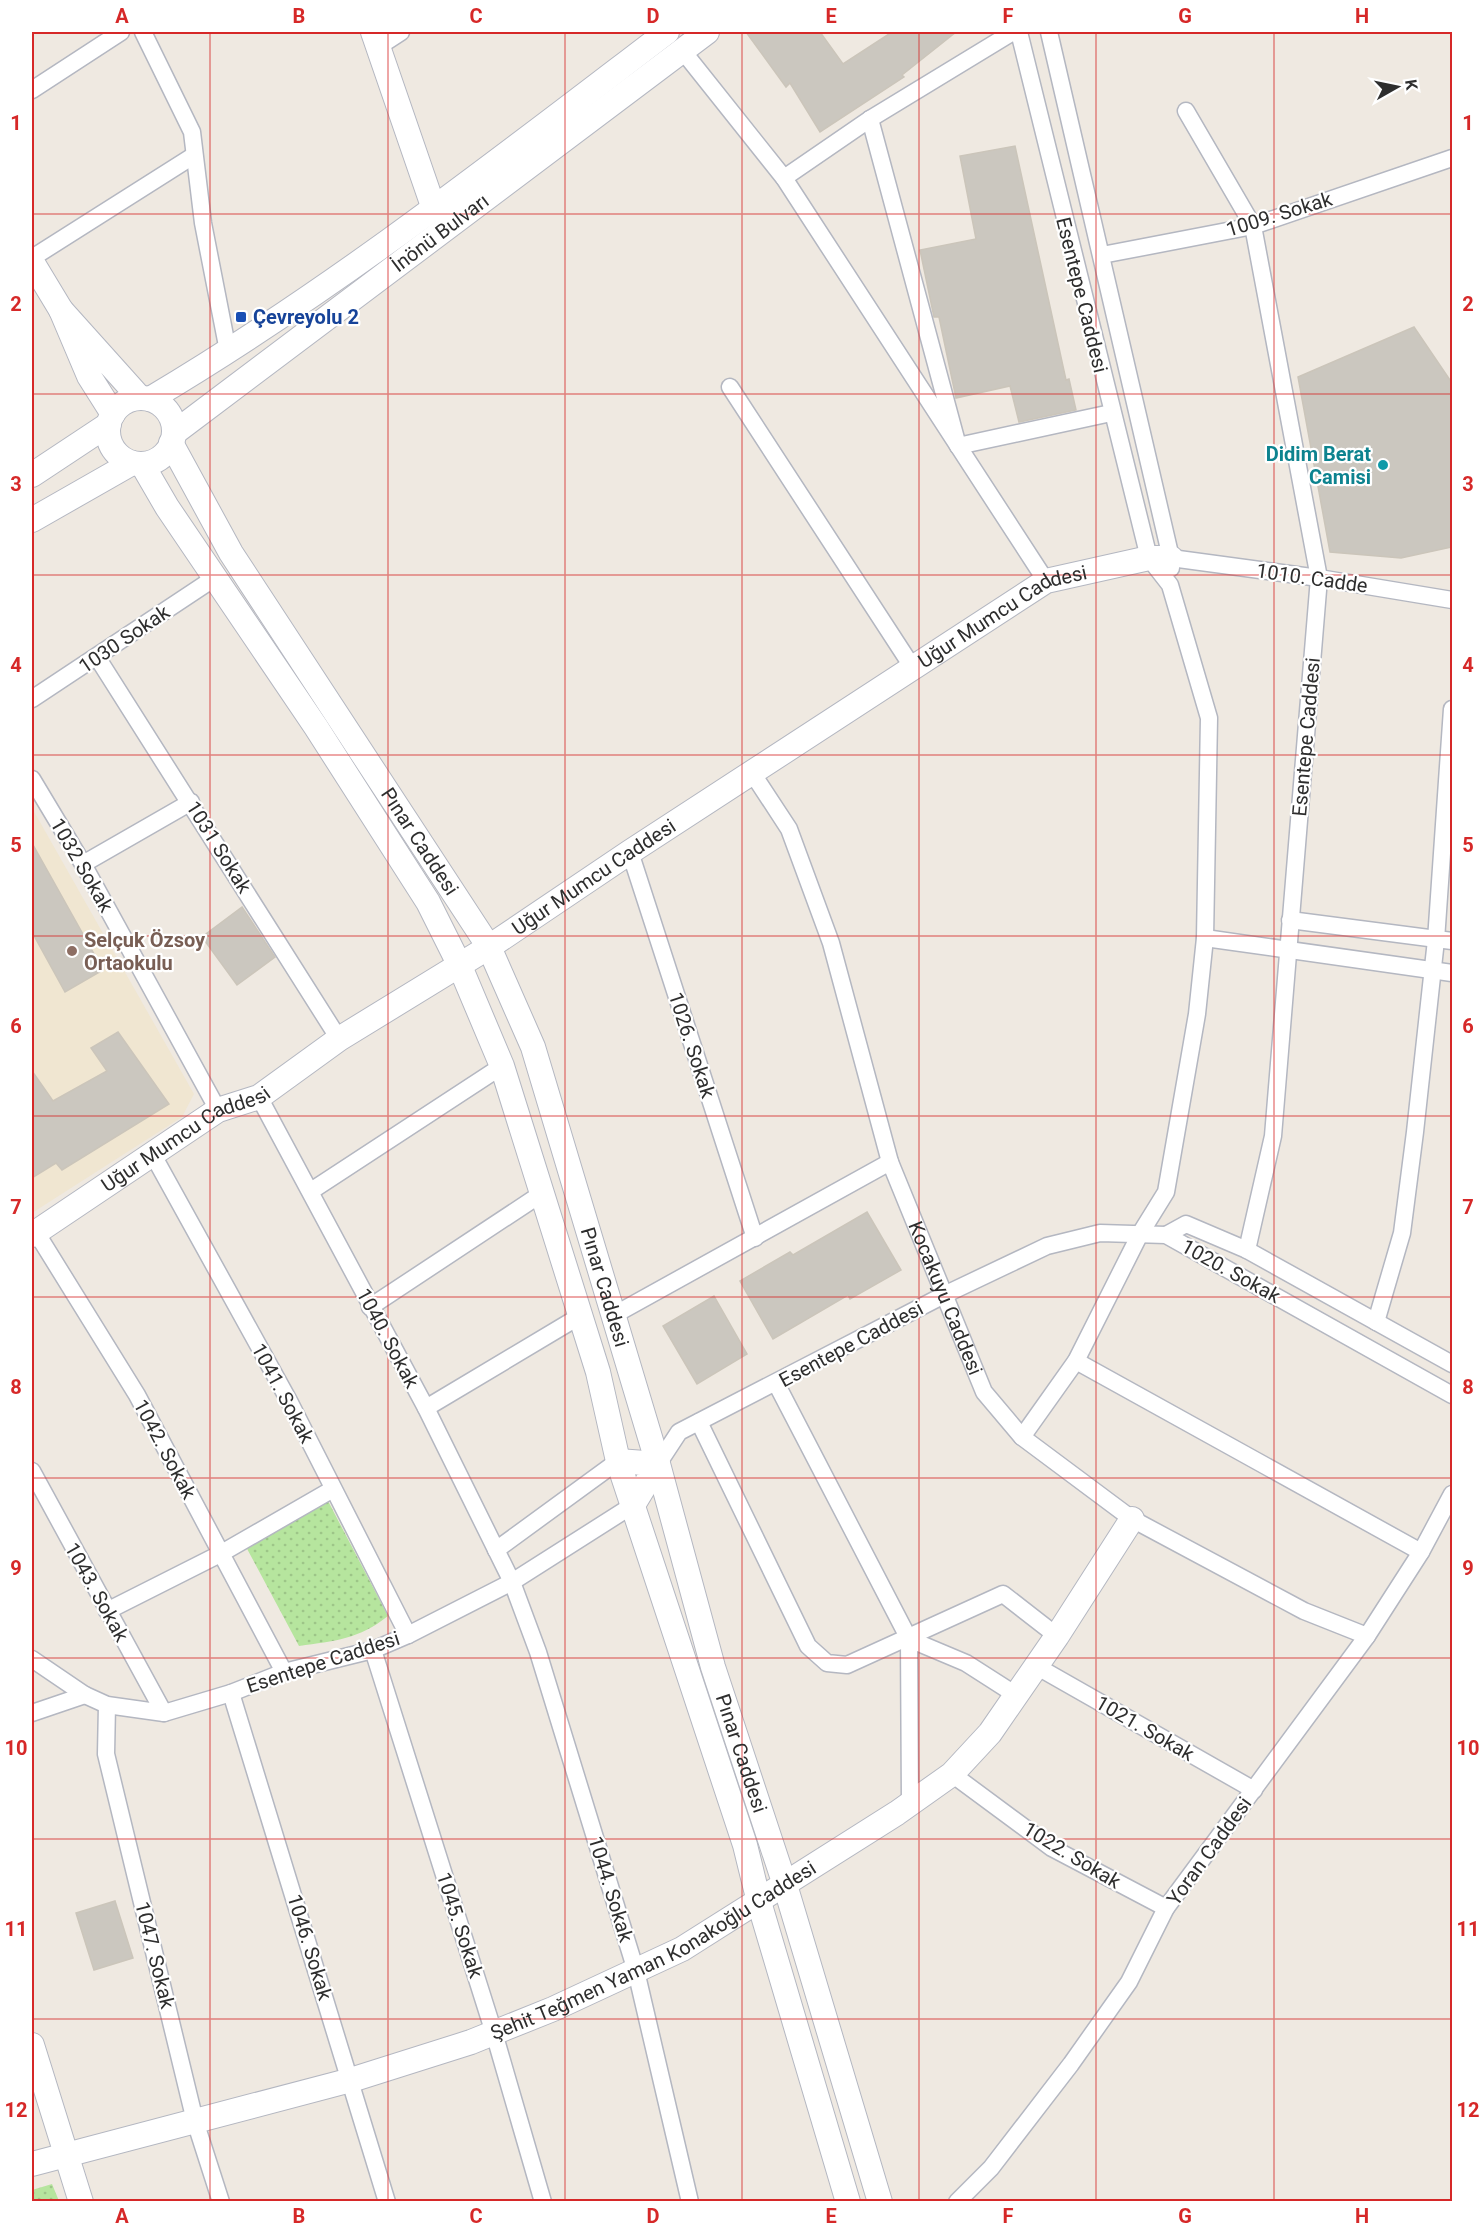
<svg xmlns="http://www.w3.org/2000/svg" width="1484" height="2233" font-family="Roboto,sans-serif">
<defs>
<pattern id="grass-dots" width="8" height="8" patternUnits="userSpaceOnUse" patternTransform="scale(1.5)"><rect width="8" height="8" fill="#b6e59e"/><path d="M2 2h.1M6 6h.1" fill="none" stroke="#9dc588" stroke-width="1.8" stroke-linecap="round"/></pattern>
</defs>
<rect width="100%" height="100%" fill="#efe9e1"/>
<!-- education -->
<path fill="#f0e6d1" d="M 32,808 L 194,1094 L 182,1117 L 32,1213 Z"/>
<!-- grass -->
<path fill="url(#grass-dots)" d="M 327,1499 L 388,1616 C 359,1639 335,1641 299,1646 L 245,1545 Z
M 52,2184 L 59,2201 L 32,2201 L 32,2190 Z"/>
<!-- building -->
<path fill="#cbc7bf" stroke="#cbc5ba" stroke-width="1.5" d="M 746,32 L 820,32 L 843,64 L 892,32 L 956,32 L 902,75 L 904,77 L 820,132 L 790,83 L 786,87 Z
M 1015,146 L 1066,380 L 1069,379 L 1076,410 L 1019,422 L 1010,386 L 956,398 L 939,317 L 934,317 L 920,250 L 976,239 L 960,156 Z
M 1414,327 L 1452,383 L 1452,547 L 1401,558 L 1330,552 L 1298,377 Z
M 32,843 L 103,970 L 65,992 L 32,932 Z
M 242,907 L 275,957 L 237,985 L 202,937 Z
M 118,1032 L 169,1104 L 62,1170 L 56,1163 L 32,1178 L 32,1071 L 53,1101 L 107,1071 L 91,1048 Z
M 867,1212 L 901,1270 L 850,1299 L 848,1295 L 773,1339 L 740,1281 L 790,1252 L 793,1255 Z
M 714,1296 L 747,1354 L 697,1384 L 663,1326 Z
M 115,1901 L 133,1958 L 94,1970 L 76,1913 Z"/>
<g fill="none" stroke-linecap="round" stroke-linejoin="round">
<!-- street casing -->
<g stroke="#b4b7c1" stroke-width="19">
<g id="street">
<path d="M 143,32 L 192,132 L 203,223 L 228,351"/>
<path d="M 1019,32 L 1149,558 L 1170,585 L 1209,718 L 1205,938 L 1197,1014 L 1166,1192 L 1140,1234 L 1076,1361 L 1022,1437"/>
<path d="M 1049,32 L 1171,558 L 1171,568"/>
<path d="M 378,47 L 401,32"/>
<path d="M 682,50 L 784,178 L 1046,581"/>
<path d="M 32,90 L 121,32"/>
<path d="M 1186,111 L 1253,226 L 1319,578 L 1273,1136 L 1247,1250"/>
<path d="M 870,119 L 958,446 L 1111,413"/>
<path d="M 784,178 L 870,119 L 1013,32"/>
<path d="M 1102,255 L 1253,226 L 1452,158"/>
<path d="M 32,258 L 193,156"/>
<path d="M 730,387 L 913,668"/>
<path d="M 1171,558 L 1319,578 L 1452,600"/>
<path d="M 97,657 L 339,1039"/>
<path d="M 32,699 L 216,577"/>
<path id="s1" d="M 753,774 L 789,829 L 831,943 L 890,1162 L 984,1392 L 1022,1437 L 1132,1519 L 1304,1611 L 1367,1636"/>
<path d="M 32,779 L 83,864 L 218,1110"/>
<path d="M 630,852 L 755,1238"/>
<path d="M 83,864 L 191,802"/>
<path d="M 1290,920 L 1452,941"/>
<path d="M 1205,938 L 1452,973"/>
<path d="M 259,1097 L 426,1408 L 512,1582 L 538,1652 L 636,1971 L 690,2202"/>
<path d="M 153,1155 L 288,1399 L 408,1635"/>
<path d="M 311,1191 L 502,1066"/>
<path d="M 36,1232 L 137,1395 L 284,1672"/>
<path d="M 1166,1235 L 1186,1224 L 1247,1250 L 1452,1364"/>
<path d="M 370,1307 L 541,1194"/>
<path d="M 614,1315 L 890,1162"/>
<path d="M 1376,1322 L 1402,1233 L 1415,1132 L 1436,940 L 1452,709"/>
<path d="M 1076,1361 L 1421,1552"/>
<path d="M 776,1383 L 909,1639 L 966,1663 L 1016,1695"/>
<path d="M 426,1408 L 580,1316"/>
<path d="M 699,1422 L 808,1646 L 827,1663 L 847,1665 L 1003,1594 L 1057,1636"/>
<path d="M 658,1464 L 679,1432 L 944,1295 L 1047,1246 L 1100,1233 L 1166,1235 L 1452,1395"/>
<path d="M 32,1471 L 164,1713"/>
<path d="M 496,1550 L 618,1461"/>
<path d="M 107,1611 L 220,1554 L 333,1489"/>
<path d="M 909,1639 L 910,1804"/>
<path d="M 373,1650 L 494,2033 L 543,2202"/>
<path d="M 32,1659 L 85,1695 L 107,1705 L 164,1713 L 231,1693 L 284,1672 L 373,1650 L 408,1635 L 512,1582 L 633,1505"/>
<path d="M 1036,1666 L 1254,1790"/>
<path d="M 231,1693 L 387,2202"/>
<path d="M 107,1705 L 106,1754 L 195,2121 L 221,2202"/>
<path d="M 32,1713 L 85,1695"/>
<path d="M 952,1774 L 1052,1848 L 1166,1908"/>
<path d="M 957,2202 L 991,2168 L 1071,2064 L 1129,1982 L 1166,1908 L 1367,1636 L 1421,1552 L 1452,1494"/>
</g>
</g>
<!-- secondary casing -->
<g stroke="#b4b7c1" stroke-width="26">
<g id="secondary">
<path d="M 373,32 L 434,209"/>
<path d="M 32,262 L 61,310"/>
<circle cx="141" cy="431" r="33"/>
<path d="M 150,399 C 332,291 499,160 667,32"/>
<path d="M 113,414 L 89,376 L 61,310 L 140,398"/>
<path id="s2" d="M 174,433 L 707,32"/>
<path id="s3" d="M 171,443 L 231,553 L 489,947 L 533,1047 L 658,1464 L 713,1667 L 785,1885 L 880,2202"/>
<path d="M 142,464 L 167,507 L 316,727 L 428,902 L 459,964 L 502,1066 L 598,1372 L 618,1461 L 745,1845 L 759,1902 L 848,2202"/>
<path d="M 32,475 L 109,424"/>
<path d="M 32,520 L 132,463"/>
<path id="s4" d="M 32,1235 L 218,1110 L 259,1097 L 339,1039 L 489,947 L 630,852 L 1046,581 L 1149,558 L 1171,558"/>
<path d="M 618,1461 L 658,1464 L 633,1505"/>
<path d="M 32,2045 L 81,2202"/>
<path id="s5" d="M 32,2164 L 351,2080 L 471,2042 L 553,2009 L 682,1949 L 897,1813 L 952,1774 L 990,1733 L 1057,1636 L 1132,1519"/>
</g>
</g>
<!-- street -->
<use href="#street" stroke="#fff" stroke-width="16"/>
<!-- secondary -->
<use href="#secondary" stroke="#fff" stroke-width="24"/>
</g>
<!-- grid -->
<path fill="none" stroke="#d62828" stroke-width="1.5" stroke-opacity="0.55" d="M 210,32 L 210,2202M 388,32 L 388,2202M 565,32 L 565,2202M 742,32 L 742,2202M 919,32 L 919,2202M 1096,32 L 1096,2202M 1274,32 L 1274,2202M 32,214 L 1452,214M 32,394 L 1452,394M 32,575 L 1452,575M 32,755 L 1452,755M 32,936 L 1452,936M 32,1116 L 1452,1116M 32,1297 L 1452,1297M 32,1478 L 1452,1478M 32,1658 L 1452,1658M 32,1839 L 1452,1839M 32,2019 L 1452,2019"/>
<!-- markers -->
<rect fill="#1a4fb4" stroke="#fff" stroke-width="2" x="235" y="311" width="12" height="12" rx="3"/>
<circle fill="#0f9aa8" stroke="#fff" stroke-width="2" cx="1383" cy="465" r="6"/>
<circle fill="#8d6e63" stroke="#fff" stroke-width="2" cx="72" cy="951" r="6"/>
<g text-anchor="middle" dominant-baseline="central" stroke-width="4.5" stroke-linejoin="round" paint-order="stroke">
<!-- street labels -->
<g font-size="20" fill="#2e2e2e" stroke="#fff">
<text transform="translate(1279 214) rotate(-17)">1009. Sokak</text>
<text stroke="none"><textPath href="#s2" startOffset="333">İnönü Bulvarı</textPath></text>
<text transform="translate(1082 295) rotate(76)">Esentepe Caddesi</text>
<text transform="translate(1312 578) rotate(8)">1010. Cadde</text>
<text stroke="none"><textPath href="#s4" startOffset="1154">Uğur Mumcu Caddesi</textPath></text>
<text transform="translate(124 639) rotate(-34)">1030 Sokak</text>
<text transform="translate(1306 737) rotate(-85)">Esentepe Caddesi</text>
<text stroke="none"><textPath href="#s3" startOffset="470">Pınar Caddesi</textPath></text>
<text transform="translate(219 847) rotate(58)">1031 Sokak</text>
<text transform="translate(82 865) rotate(60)">1032 Sokak</text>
<text stroke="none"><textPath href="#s4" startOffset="668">Uğur Mumcu Caddesi</textPath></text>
<text transform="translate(692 1045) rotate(72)">1026. Sokak</text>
<text stroke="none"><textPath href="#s4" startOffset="182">Uğur Mumcu Caddesi</textPath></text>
<text transform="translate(1231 1271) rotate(29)">1020. Sokak</text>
<text stroke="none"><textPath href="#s3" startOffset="956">Pınar Caddesi</textPath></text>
<text stroke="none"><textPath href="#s1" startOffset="561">Kocakuyu Caddesi</textPath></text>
<text transform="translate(388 1338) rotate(62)">1040. Sokak</text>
<text transform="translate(851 1344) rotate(-28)">Esentepe Caddesi</text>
<text transform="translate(283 1393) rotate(62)">1041. Sokak</text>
<text transform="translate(165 1449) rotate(62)">1042. Sokak</text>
<text transform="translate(97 1592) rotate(61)">1043. Sokak</text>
<text transform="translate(323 1662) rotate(-18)">Esentepe Caddesi</text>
<text transform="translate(1145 1728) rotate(30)">1021. Sokak</text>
<text stroke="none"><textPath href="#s3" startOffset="1442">Pınar Caddesi</textPath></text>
<text transform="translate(1209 1851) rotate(-54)">Yoran Caddesi</text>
<text transform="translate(1072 1855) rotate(31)">1022. Sokak</text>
<text transform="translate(611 1889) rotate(73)">1044. Sokak</text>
<text transform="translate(460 1925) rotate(72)">1045. Sokak</text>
<text transform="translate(310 1947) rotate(73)">1046. Sokak</text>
<text stroke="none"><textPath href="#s5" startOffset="660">Şehit Teğmen Yaman Konakoğlu Caddesi</textPath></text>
<text transform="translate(155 1955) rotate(76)">1047. Sokak</text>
</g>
<!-- transit labels -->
<g font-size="20" font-weight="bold" fill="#164399" stroke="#fff" text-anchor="start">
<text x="253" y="317">Çevreyolu 2</text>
</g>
<!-- culture labels -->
<g font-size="20" font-weight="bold" fill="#0d838f" stroke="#fff" text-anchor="end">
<text x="1371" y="454">Didim Berat<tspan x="1371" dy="23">Camisi</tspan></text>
</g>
<!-- education labels -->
<g font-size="20" font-weight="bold" fill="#785e54" stroke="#fff" text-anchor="start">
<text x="84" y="940">Selçuk Özsoy<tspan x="84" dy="23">Ortaokulu</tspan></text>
</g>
</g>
<!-- border -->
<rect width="1484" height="2233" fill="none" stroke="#ffffff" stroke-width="66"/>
<!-- north arrow -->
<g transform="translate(1397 87) rotate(81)" stroke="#ffffff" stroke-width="4.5" paint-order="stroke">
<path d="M0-4.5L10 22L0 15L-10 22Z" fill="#2e2e2e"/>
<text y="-9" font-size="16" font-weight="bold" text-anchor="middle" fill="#2e2e2e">K</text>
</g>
<rect x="33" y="33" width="1418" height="2167" fill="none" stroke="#d62828" stroke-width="2"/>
<g font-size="20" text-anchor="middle" font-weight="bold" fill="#d62828">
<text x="122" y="23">A</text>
<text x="299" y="23">B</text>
<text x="476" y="23">C</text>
<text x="653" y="23">D</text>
<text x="831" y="23">E</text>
<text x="1008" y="23">F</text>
<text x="1185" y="23">G</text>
<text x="1362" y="23">H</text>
<text x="16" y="130">1</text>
<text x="1468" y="130">1</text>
<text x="16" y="311">2</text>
<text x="1468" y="311">2</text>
<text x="16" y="491">3</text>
<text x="1468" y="491">3</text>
<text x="16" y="672">4</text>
<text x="1468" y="672">4</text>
<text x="16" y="852">5</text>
<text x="1468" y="852">5</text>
<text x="16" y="1033">6</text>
<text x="1468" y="1033">6</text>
<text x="16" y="1214">7</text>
<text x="1468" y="1214">7</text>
<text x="16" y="1394">8</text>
<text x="1468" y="1394">8</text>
<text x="16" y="1575">9</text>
<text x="1468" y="1575">9</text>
<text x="16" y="1755">10</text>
<text x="1468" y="1755">10</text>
<text x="16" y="1936">11</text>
<text x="1468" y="1936">11</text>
<text x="16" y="2117">12</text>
<text x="1468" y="2117">12</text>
<text x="122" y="2223">A</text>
<text x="299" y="2223">B</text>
<text x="476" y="2223">C</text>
<text x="653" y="2223">D</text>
<text x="831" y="2223">E</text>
<text x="1008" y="2223">F</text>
<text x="1185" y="2223">G</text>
<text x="1362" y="2223">H</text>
</g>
</svg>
